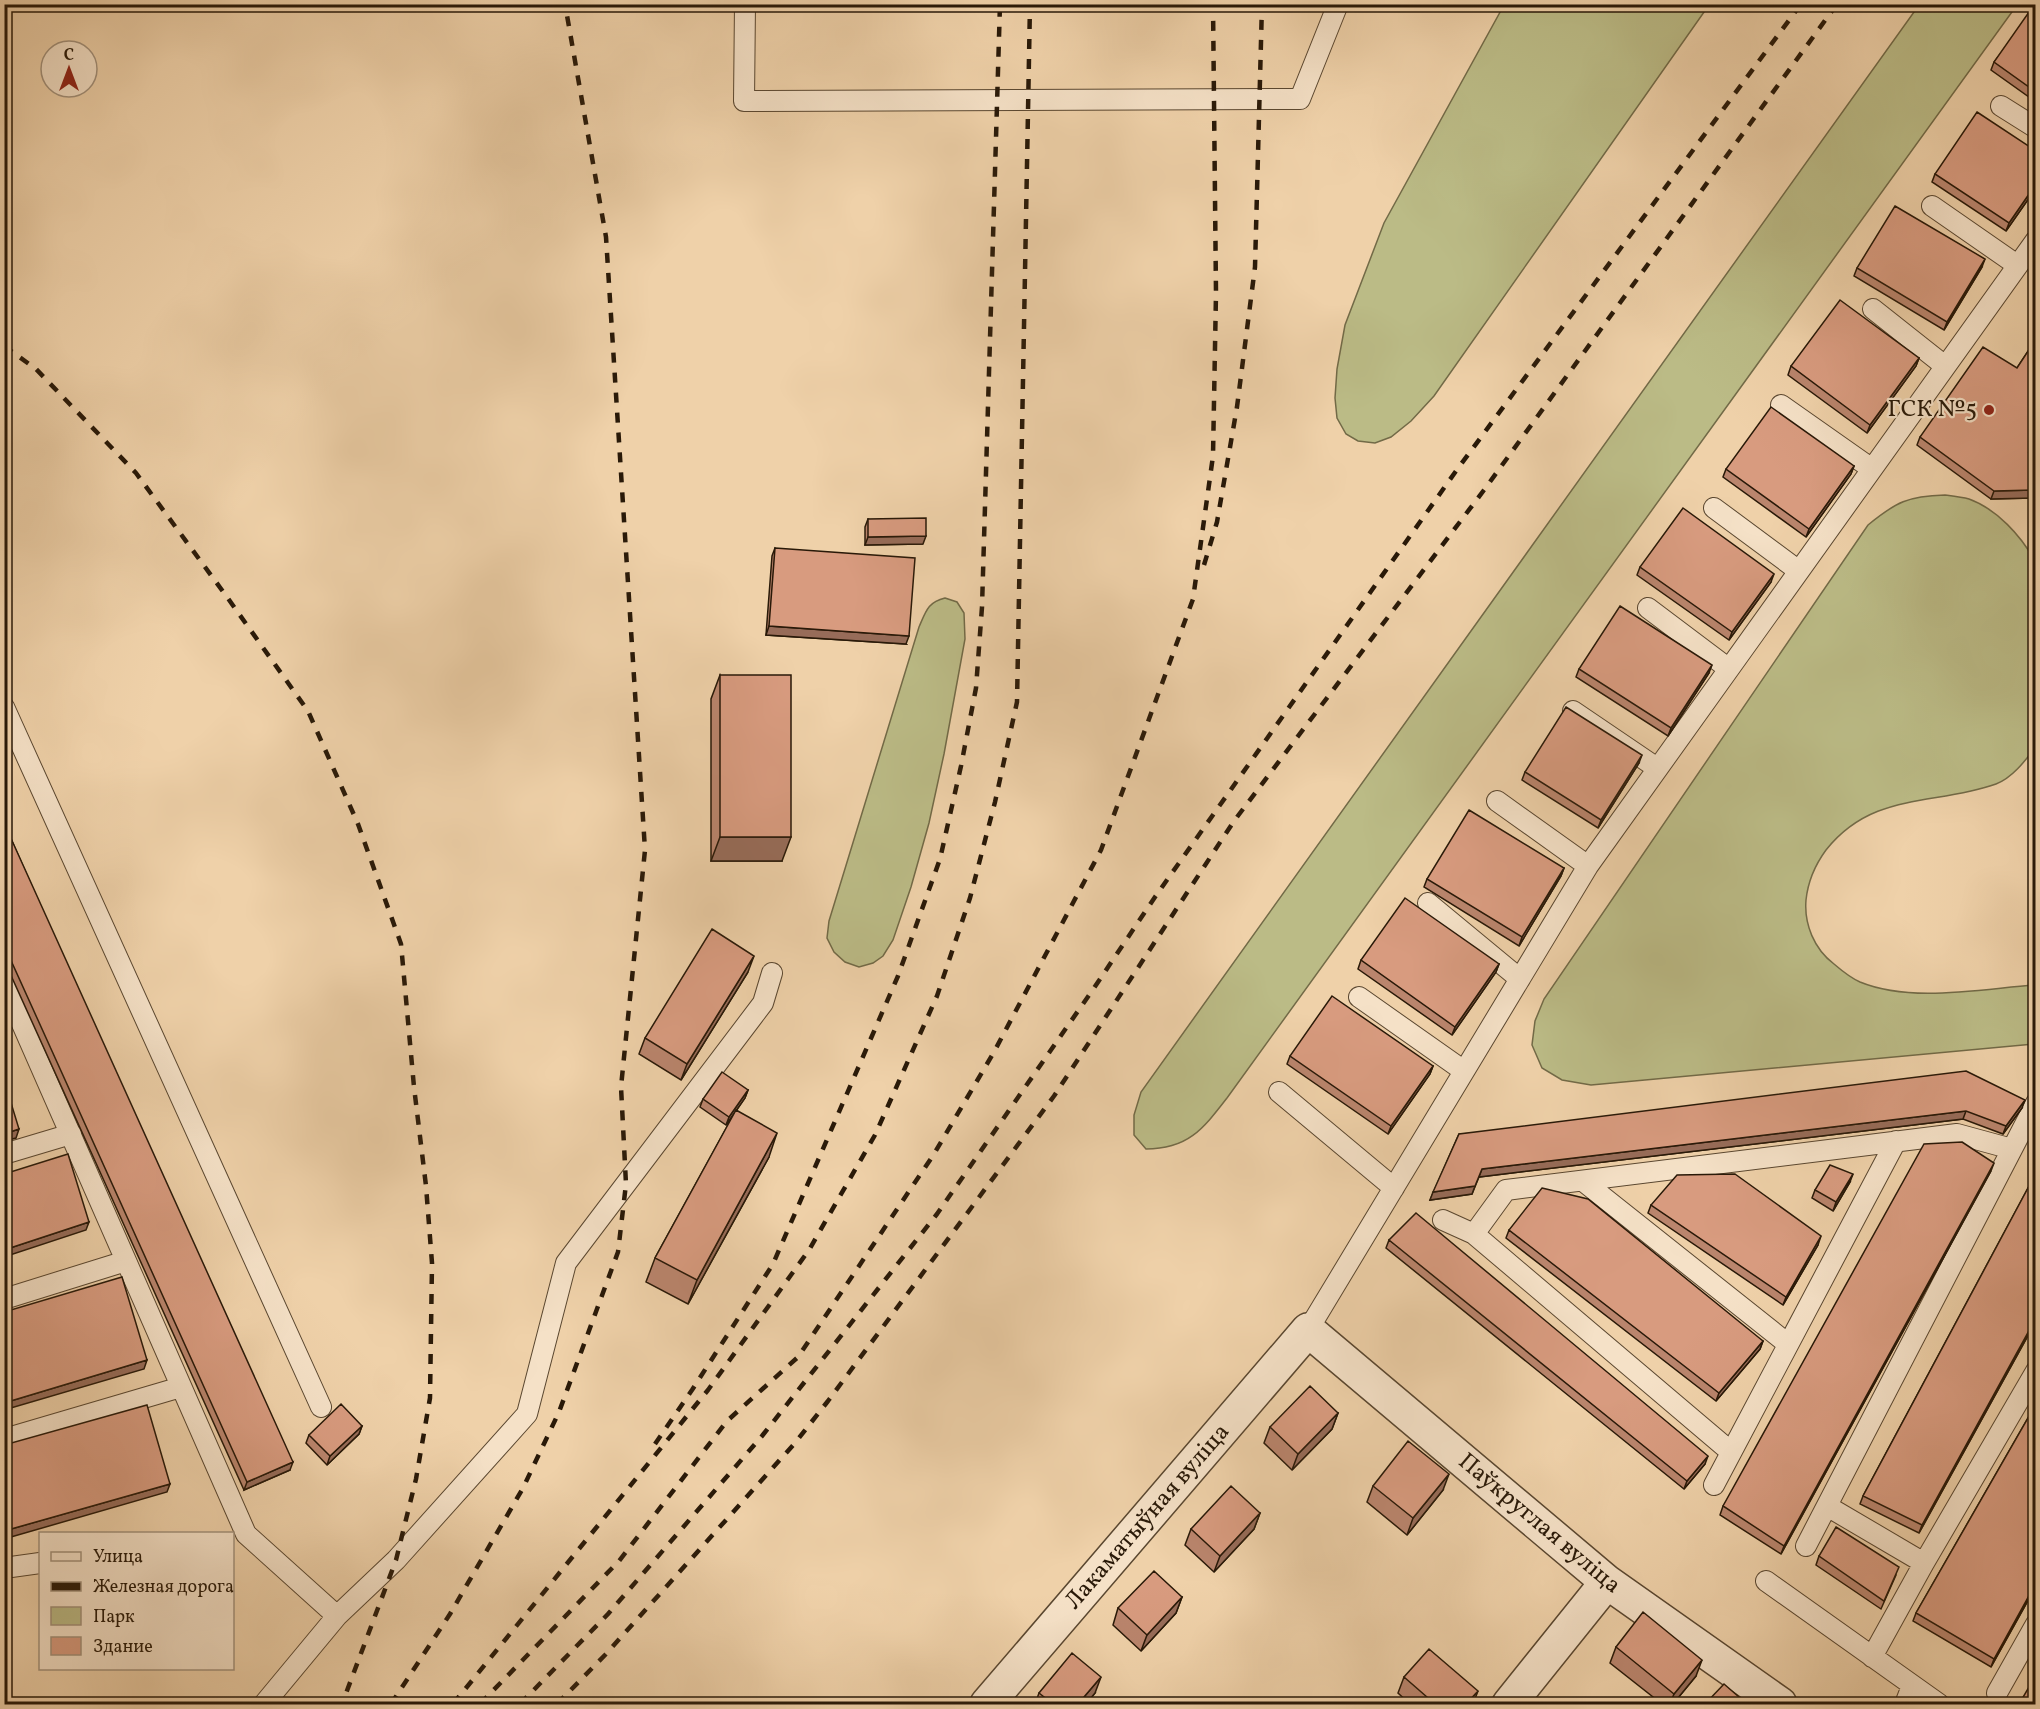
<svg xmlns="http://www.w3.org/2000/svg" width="2040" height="1709" font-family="Vollkorn,serif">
<rect width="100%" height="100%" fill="#efd1a9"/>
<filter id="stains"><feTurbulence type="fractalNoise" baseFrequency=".00333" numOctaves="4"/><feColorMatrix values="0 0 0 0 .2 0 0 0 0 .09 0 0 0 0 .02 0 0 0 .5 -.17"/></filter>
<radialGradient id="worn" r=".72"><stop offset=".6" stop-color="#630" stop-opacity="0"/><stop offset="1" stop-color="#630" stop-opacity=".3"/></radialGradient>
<!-- green -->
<path fill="#bbbb86" stroke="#726a47" stroke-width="1.5" d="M 1504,5 L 1709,5 L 1434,396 L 1411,421 L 1391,437 L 1375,443 L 1358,441 L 1346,434 L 1337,418 L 1335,398 L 1337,369 L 1345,325 L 1384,223 Z
M 1919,5 L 2017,5 L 1227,1098 C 1203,1129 1188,1149 1146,1149 L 1134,1135 L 1134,1115 L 1141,1092 Z
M 1945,495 C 1953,496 1962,497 1969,499 C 1997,509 2021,536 2035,561 L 2035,748 C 2025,761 2012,778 1996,784 C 1934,806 1873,791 1826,850 C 1815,865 1808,881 1806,900 C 1804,924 1814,949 1834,964 C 1841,970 1851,978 1860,982 C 1911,1003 1981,989 2035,985 L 2035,1044 L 1591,1085 L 1562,1080 L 1542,1068 L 1532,1045 L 1535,1021 L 1544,999 L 1868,525 C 1896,502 1908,496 1945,495 Z
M 945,598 L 957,602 L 964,613 L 965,639 L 944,754 L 929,823 L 911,887 L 893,940 L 883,956 L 873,963 L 859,967 L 845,962 L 834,952 L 827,938 L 829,921 L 919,627 C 926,611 928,602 945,598 Z"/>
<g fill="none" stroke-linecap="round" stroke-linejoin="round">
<!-- service casing -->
<g stroke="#5a4730" stroke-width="22">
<path id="service" d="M 745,4 L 744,101 L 1300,99 L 1338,4
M 2001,106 L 2036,128
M 1932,206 L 2017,265
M 1873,309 L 1945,366
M 1781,405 L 1872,469
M 1714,508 L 1799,571
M 1648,608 L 1729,669
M 4,707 L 321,1407
M 1573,711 L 1657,768
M 1497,801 L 1588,866
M 1428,903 L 1520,979
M 4,983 L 246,1534 L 337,1616
M 1359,997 L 1464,1071
M 1279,1092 L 1394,1188
M 4,1154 L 71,1134
M 1583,1181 L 1788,1344
M 1443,1220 L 1474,1234 L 1731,1452
M 1474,1234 L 1506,1190 L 1957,1134 L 2012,1149
M 4,1299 L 126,1261
M 1308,1330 L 1588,866 L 2036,240
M 4,1439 L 181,1387
M 1714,1485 L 1896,1141
M 1827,1506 L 1924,1563
M 1806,1546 L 2036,1103
M 4,1568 L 40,1563
M 1766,1581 L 1939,1704
M 1872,1657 L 1924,1563 L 2036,1371
M 1997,1693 L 2036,1624
M 264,1704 L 337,1616 L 396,1560 L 527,1414 L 566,1263 L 763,1003 L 772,973
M 1905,1704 L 1912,1686"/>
</g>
<!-- minor casing -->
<g stroke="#5a4730" stroke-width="36">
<path id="minor" d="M 987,1704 L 1308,1330 L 1607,1582 L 1780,1704
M 1509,1704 L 1607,1582"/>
</g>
<!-- service -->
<use href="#service" stroke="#f5e1c7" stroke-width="20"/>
<!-- minor -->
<use href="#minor" stroke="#f5e1c7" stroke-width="33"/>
<!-- rail -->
<path stroke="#291908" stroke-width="4.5" stroke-dasharray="10 10" stroke-linecap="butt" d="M 4,346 L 36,369 L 136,473 L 227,597 L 308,711 L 358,824 L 401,944 L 414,1087 L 426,1186 L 432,1263 L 430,1398 L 416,1479 L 396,1560 L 342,1704
M 1204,565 L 1217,522 L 1237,407 L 1255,267 L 1262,4
M 655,1444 L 692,1390 L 773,1264 L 898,976 L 940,859 L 961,766 L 976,688 L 982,607 L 1000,4
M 391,1704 L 450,1614 L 523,1488 L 559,1412 L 618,1252 L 626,1184 L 621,1087 L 645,850 L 606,237 L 565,4
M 453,1704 L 708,1390 L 809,1250 L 875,1135 L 937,996 L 970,898 L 995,802 L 1017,702 L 1030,4
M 480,1704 L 619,1561 L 727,1421 L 798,1357 L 934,1154 L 994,1052 L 1101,850 L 1193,599 L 1213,456 L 1216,293 L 1213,4
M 520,1704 L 608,1614 L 762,1436 L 937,1214 L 1094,988 L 1155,897 L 1456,471 L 1801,4
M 557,1704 L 605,1655 L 795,1443 L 828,1401 L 1054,1096 L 1234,821 L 1484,490 L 1837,4"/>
</g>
<!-- wall -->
<path fill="#ba856d" stroke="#291908" stroke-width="1.5" d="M 2036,7 L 2036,102 L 1991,70 L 1994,62 Z
M 2036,151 L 2036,188 L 2006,231 L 1932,182 L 1935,174 Z
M 1982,267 L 1944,330 L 1854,276 L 1857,268 Z
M 2036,339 L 2036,443 L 2031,452 L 2036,451 L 2036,498 L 1991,499 L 1917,445 L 1920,437 L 2017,368 Z
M 1919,358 L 1916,366 L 1867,433 L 1788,375 L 1791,366 Z
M 1854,466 L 1851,474 L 1806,537 L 1723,477 L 1726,469 Z
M 868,519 L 923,544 L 865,545 L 865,527 Z
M 775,548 L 906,644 L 766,635 L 772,556 Z
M 1640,567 L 1771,582 L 1729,640 L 1637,575 Z
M 1579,669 L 1709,673 L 1668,736 L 1576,677 Z
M 720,675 L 782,861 L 711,861 L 711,699 Z
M 1639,763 L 1598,828 L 1522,780 L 1525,772 Z
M 4,823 L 290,1470 L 244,1490 L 4,960 Z
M 1564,868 L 1561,876 L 1519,946 L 1424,887 L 1427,879 Z
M 1361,960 L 1499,964 L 1496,972 L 1452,1035 L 1358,969 Z
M 748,972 L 681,1080 L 639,1054 L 645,1038 Z
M 1290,1056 L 1433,1066 L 1430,1074 L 1388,1134 L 1287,1064 Z
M 748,1090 L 745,1098 L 736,1111 L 769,1157 L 688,1304 L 646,1282 L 655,1258 L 734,1114 L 726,1125 L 700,1107 L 703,1099 Z
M 2022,1108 L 2003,1134 L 1963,1119 L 1479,1177 L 1472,1194 L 1430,1200 L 1459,1134 Z
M 1991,1171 L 1781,1554 L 1720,1515 L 1723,1506 Z
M 2036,1173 L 2036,1321 L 1919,1533 L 1860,1504 L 1863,1496 Z
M 1850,1182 L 1833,1211 L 1812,1198 L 1815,1190 Z
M 1651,1205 L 1818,1245 L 1783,1305 L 1648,1213 Z
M 1509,1230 L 1763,1341 L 1760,1349 L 1716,1401 L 1506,1238 Z
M 1389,1240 L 1705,1464 L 1684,1489 L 1386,1248 Z
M 2036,1404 L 2036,1586 L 1991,1667 L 1913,1621 L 1916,1613 Z
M 1338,1413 L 1332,1429 L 1292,1470 L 1264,1443 L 1270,1427 Z
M 362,1426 L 359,1434 L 327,1465 L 306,1443 L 309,1435 Z
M 1373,1486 L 1443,1490 L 1407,1535 L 1367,1502 Z
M 1260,1513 L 1254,1529 L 1214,1572 L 1185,1545 L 1191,1529 Z
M 1819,1556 L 1896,1575 L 1881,1609 L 1816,1565 Z
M 1182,1597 L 1176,1613 L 1141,1651 L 1113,1625 L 1118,1608 Z
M 1616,1647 L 1696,1676 L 1673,1704 L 1662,1704 L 1610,1663 Z
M 1404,1677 L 1473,1704 L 1410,1704 L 1398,1693 Z
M 1039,1693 L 1095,1693 L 1086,1704 L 1035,1704 Z"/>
<!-- shaded-wall -->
<path fill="#976c59" stroke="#291908" stroke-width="1.5" d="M 2036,184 L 2036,188 L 2006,231 L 2009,223 Z
M 1985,259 L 1982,267 L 1944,330 L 1947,322 Z
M 1919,358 L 1916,366 L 1867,433 L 1870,425 Z
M 1854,466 L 1851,474 L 1806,537 L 1809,529 Z
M 2036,490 L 2036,498 L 1991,499 L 1994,491 Z
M 926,536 L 923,544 L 865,545 L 868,537 Z
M 1774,574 L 1771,582 L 1729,640 L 1732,632 Z
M 769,626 L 909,636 L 906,644 L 766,635 Z
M 1712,665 L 1709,673 L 1668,736 L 1671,728 Z
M 1642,755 L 1639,763 L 1598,828 L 1601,820 Z
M 720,837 L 791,837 L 782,861 L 711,861 Z
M 1564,868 L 1561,876 L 1519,946 L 1522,937 Z
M 754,956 L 748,972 L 681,1080 L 687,1064 Z
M 1499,964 L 1496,972 L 1452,1035 L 1455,1027 Z
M 1433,1066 L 1430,1074 L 1388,1134 L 1391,1126 Z
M 748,1090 L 745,1098 L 726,1125 L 729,1117 Z
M 2025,1100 L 2022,1108 L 2003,1134 L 2006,1126 Z
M 1966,1111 L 1963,1119 L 1479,1177 L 1482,1169 Z
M 19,1129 L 16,1138 L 4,1141 L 4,1134 Z
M 777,1133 L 769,1157 L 688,1304 L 697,1280 Z
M 1994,1163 L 1991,1171 L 1781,1554 L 1784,1546 Z
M 1853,1174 L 1850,1182 L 1833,1211 L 1836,1202 Z
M 1475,1186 L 1472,1194 L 1430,1200 L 1433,1192 Z
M 89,1222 L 86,1230 L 4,1257 L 4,1250 Z
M 1821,1236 L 1818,1245 L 1783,1305 L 1786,1297 Z
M 2036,1318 L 2036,1321 L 1919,1533 L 1922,1525 Z
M 1763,1341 L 1760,1349 L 1716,1401 L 1719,1393 Z
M 147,1360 L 144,1369 L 4,1410 L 4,1403 Z
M 1338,1413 L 1332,1429 L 1292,1470 L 1298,1454 Z
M 362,1426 L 359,1434 L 327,1465 L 330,1456 Z
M 1708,1456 L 1705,1464 L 1684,1489 L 1687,1481 Z
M 293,1462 L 290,1470 L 244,1490 L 247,1482 Z
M 1449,1474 L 1443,1490 L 1407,1535 L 1413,1518 Z
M 170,1484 L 167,1492 L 4,1539 L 4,1531 Z
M 1260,1513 L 1254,1529 L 1214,1572 L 1220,1556 Z
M 2036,1583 L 2036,1586 L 1991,1667 L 1994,1659 Z
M 1182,1597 L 1176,1613 L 1141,1651 L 1147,1635 Z
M 1702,1660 L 1696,1676 L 1673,1704 L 1670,1704 L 1674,1694 Z
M 1101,1677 L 1095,1693 L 1086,1704 L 1078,1704 Z
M 1478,1691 L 1473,1704 L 1466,1704 Z"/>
<!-- building -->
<path fill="#d89b7f" stroke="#291908" stroke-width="1.5" d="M 2034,5 L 2036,7 L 2036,92 L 1994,62 Z
M 1977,112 L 2036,151 L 2036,184 L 2009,223 L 1935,174 Z
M 1895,206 L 1985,259 L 1947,322 L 1857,268 Z
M 1840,300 L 1919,358 L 1870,425 L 1791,366 Z
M 2036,339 L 2036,440 L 2029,452 L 2036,451 L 2036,490 L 1994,491 L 1920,437 L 1983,347 L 2017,368 Z
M 1771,407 L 1854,466 L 1809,529 L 1726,469 Z
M 1683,508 L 1774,574 L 1732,632 L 1640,567 Z
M 926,518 L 926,536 L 868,537 L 868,519 Z
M 775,548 L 915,558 L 909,636 L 769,626 Z
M 1620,606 L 1712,665 L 1671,728 L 1579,669 Z
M 720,675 L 791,675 L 791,837 L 720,837 Z
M 1566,707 L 1642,755 L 1601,820 L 1525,772 Z
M 1469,810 L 1564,868 L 1522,937 L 1427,879 Z
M 4,823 L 293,1462 L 247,1482 L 4,945 Z
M 1405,898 L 1499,964 L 1455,1027 L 1361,960 Z
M 712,929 L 754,956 L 687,1064 L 645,1038 Z
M 1332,996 L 1433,1066 L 1391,1126 L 1290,1056 Z
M 1966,1071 L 2025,1100 L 2006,1126 L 1966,1111 L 1482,1169 L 1475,1186 L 1433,1192 L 1459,1134 Z
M 722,1072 L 748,1090 L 729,1117 L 703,1099 Z
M 4,1080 L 19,1129 L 4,1134 Z
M 736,1110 L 777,1133 L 697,1280 L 655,1258 Z
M 1962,1142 L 1994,1163 L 1784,1546 L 1723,1506 L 1924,1144 Z
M 68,1154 L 89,1222 L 4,1250 L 4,1174 Z
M 1830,1165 L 1853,1174 L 1836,1202 L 1815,1190 Z
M 2036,1173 L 2036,1318 L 1922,1525 L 1863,1496 Z
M 1735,1174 L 1821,1236 L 1786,1297 L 1651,1205 L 1677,1175 Z
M 1542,1188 L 1588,1199 L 1763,1341 L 1719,1393 L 1509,1230 Z
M 1416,1213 L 1708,1456 L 1687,1481 L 1389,1240 Z
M 122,1277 L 147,1360 L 4,1403 L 4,1312 Z
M 1310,1386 L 1338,1413 L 1298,1454 L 1270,1427 Z
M 341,1404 L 362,1426 L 330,1456 L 309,1435 Z
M 2036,1404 L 2036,1583 L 1994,1659 L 1916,1613 Z
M 147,1405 L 170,1484 L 4,1531 L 4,1445 Z
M 1408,1441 L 1449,1474 L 1413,1518 L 1373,1486 Z
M 1231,1486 L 1260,1513 L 1220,1556 L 1191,1529 Z
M 1836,1527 L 1899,1567 L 1884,1601 L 1819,1556 Z
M 1154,1571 L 1182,1597 L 1147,1635 L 1118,1608 Z
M 1643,1612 L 1702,1660 L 1674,1694 L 1616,1647 Z
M 1429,1649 L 1478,1691 L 1466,1704 L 1435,1704 L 1404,1677 Z
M 1072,1653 L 1101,1677 L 1078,1704 L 1053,1704 L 1039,1693 Z
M 2036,1675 L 2036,1704 L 2019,1704 Z
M 1724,1684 L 1747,1704 L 1705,1704 Z"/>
<!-- markers -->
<circle fill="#8f2418" stroke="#f5e1c7" stroke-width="2" cx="1989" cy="410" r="6"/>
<g text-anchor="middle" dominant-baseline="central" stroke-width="4.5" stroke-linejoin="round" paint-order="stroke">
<!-- poi labels -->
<g font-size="24" fill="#291908" stroke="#f5e1c7" text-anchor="end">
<text x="1977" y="410">ГСК №5</text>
</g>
<!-- street labels -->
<g font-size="24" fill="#291908" stroke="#f5e1c7">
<text transform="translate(1148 1517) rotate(-49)">Лакаматыўная вуліца</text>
<text transform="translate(1539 1524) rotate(40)">Паўкруглая вуліца</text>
</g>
</g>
<!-- margin -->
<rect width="2040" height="1709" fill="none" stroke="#efd1a9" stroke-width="24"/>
<rect x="6" y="6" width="2028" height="1697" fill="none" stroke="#291908" stroke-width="3"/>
<rect x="12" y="12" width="2016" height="1685" fill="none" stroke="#291908" stroke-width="1.5"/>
<!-- legend -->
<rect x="39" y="1532" width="195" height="138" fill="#f5e1c7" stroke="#a3917b" stroke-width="1.5"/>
<rect x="51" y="1552" width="30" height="9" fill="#f5e1c7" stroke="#a3917b" stroke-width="1.5"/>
<text x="93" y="1562" font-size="18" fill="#291908">Улица</text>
<rect x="51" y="1582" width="30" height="9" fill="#291908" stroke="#a3917b" stroke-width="1.5"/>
<text x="93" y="1592" font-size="18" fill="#291908">Железная дорога</text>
<rect x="51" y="1607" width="30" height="18" fill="#bbbb86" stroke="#a3917b" stroke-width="1.5"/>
<text x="93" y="1622" font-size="18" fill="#291908">Парк</text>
<rect x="51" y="1637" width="30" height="18" fill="#d89b7f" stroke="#a3917b" stroke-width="1.5"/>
<text x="93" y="1652" font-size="18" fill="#291908">Здание</text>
<!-- north arrow -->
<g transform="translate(69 69)"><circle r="28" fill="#f5e1c7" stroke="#a3917b" stroke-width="1.5"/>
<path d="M0-4.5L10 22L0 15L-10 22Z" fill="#8f2418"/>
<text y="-9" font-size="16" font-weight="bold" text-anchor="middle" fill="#291908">С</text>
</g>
<rect width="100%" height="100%" filter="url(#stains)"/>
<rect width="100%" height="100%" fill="url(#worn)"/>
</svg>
